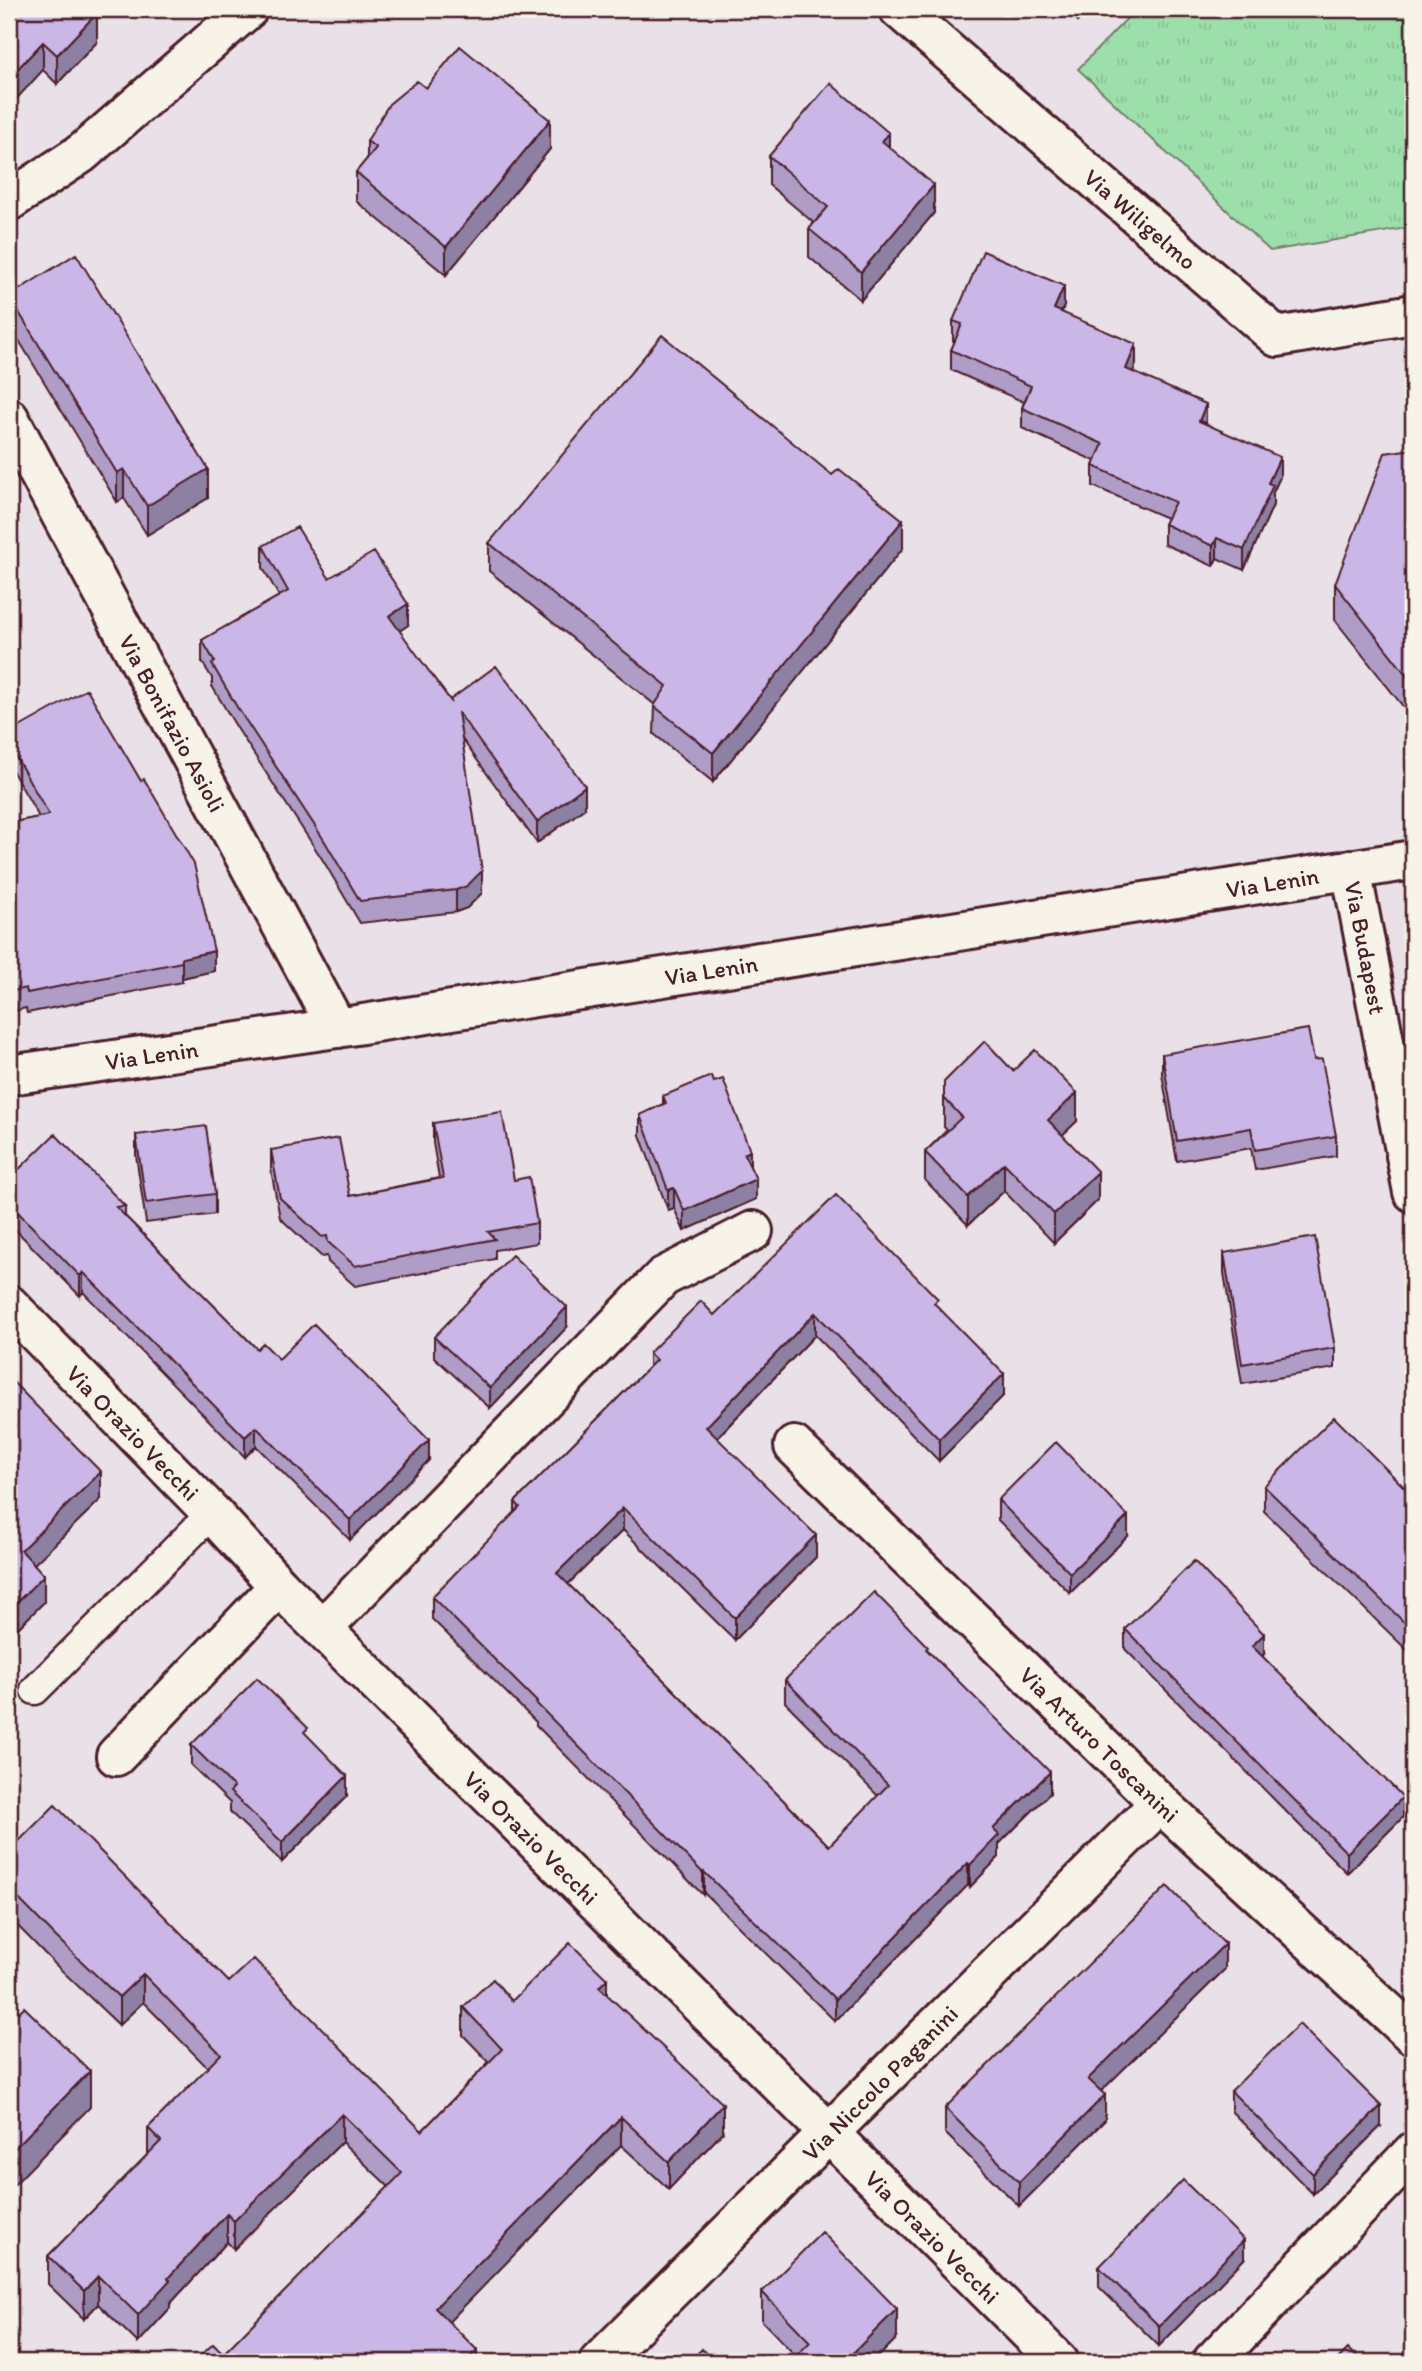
<svg xmlns="http://www.w3.org/2000/svg" width="1422" height="2371" font-family="Itim,sans-serif">
<defs>
<pattern id="grass-tufts" width="24" height="20" patternUnits="userSpaceOnUse" patternTransform="scale(1.75)"><rect width="24" height="20" fill="#9cdfab"/><path d="M3 7l-1-3M5 7V3M7 7l1-3M15 17l-1-3M17 17v-4M19 17l1-3" fill="none" stroke="#88bf93"/></pattern>
</defs>
<rect width="100%" height="100%" fill="#eae1e8"/>
<filter id="ink" filterUnits="userSpaceOnUse"><feTurbulence type="fractalNoise" baseFrequency=".0143" numOctaves="2"/><feDisplacementMap in="SourceGraphic" scale="14" xChannelSelector="R" yChannelSelector="G"/><feConvolveMatrix kernelMatrix="1 2 1 2 8 2 1 2 1" color-interpolation-filters="sRGB"/></filter>
<g filter="url(#ink)">
<!-- grass -->
<path fill="url(#grass-tufts)" stroke="#737f6b" stroke-width="2" d="M 1136,9 L 1413,9 L 1413,227 L 1270,251 L 1078,69 Z"/>
<g fill="none" stroke-linecap="round" stroke-linejoin="round">
<!-- lane casing -->
<g stroke="#4a1f2b" stroke-width="33">
<path id="lane" d="M 35,1690 L 212,1513"/>
</g>
<!-- street casing -->
<g stroke="#4a1f2b" stroke-width="44">
<g id="street">
<path id="s1" d="M 899,9 L 1277,337 L 1413,314"/>
<path id="s2" d="M 9,418 L 337,1028"/>
<path id="s3" d="M 1351,869 L 1413,1192"/>
<path id="s4" d="M 9,1075 L 337,1028 L 1413,860"/>
<path id="s5" d="M 9,1305 L 212,1513 L 279,1586 L 1059,2362"/>
<path id="s6" d="M 794,1446 L 1160,1803 L 1413,2035"/>
<path d="M 323,1628 L 663,1277 L 753,1231"/>
<path d="M 116,1756 L 279,1586"/>
<path id="s7" d="M 599,2362 L 1160,1803"/>
<path d="M 1212,2362 L 1413,2152"/>
</g>
</g>
<!-- secondary casing -->
<g stroke="#4a1f2b" stroke-width="44">
<path id="secondary" d="M 9,201 L 82,153 L 248,9"/>
</g>
<!-- lane -->
<use href="#lane" stroke="#f7f3e8" stroke-width="28"/>
<!-- street -->
<use href="#street" stroke="#f7f3e8" stroke-width="38"/>
<!-- secondary -->
<use href="#secondary" stroke="#f7f3e8" stroke-width="38"/>
</g>
<!-- wall -->
<path fill="#af9dc7" stroke="#4a1f2b" stroke-width="2" d="M 9,9 L 97,42 L 57,84 L 43,70 Z
M 1063,9 L 1088,9 L 1078,21 Z
M 426,88 L 550,149 L 446,275 L 356,201 L 356,172 L 367,159 L 367,141 Z
M 889,147 L 934,213 L 861,300 L 809,257 L 809,229 L 814,223 L 769,185 L 769,156 Z
M 9,295 L 208,498 L 147,535 L 124,498 L 117,502 L 9,324 Z
M 1064,306 L 1062,312 L 1136,364 L 1133,372 L 1280,477 L 1273,492 L 1273,505 L 1244,570 L 1217,558 L 1213,566 L 1164,544 L 1164,524 L 1167,518 L 1093,486 L 1093,466 L 1095,461 L 1022,428 L 1022,408 L 1024,402 L 951,370 L 951,350 L 955,342 L 953,341 L 953,321 Z
M 1413,449 L 1413,719 L 1335,620 L 1335,584 Z
M 832,475 L 903,548 L 713,782 L 654,734 L 655,705 L 489,571 L 489,543 Z
M 263,546 L 329,578 L 408,625 L 399,631 L 450,700 L 585,808 L 537,843 L 462,739 L 482,893 L 467,908 L 456,912 L 360,923 L 324,862 L 237,728 L 212,686 L 212,678 L 202,662 L 202,640 L 279,596 L 263,568 Z
M 9,733 L 214,971 L 182,978 L 182,982 L 27,1013 L 26,1008 L 9,1012 L 9,823 L 39,817 L 9,765 Z
M 1162,1054 L 1314,1060 L 1336,1136 L 1336,1156 L 1255,1170 L 1251,1148 L 1177,1161 L 1162,1074 Z
M 1013,1071 L 1077,1121 L 1062,1135 L 1098,1200 L 1054,1243 L 1004,1191 L 968,1225 L 925,1180 L 925,1152 L 947,1130 L 944,1127 L 944,1082 Z
M 663,1096 L 750,1166 L 756,1199 L 684,1231 L 674,1208 L 668,1210 L 640,1135 L 640,1115 L 663,1104 Z
M 433,1123 L 514,1180 L 537,1223 L 537,1243 L 495,1250 L 495,1259 L 355,1286 L 328,1262 L 327,1256 L 322,1257 L 280,1218 L 271,1170 L 271,1150 L 350,1196 L 439,1178 L 433,1143 Z
M 136,1135 L 215,1194 L 215,1214 L 146,1223 L 136,1155 Z
M 9,1179 L 125,1206 L 125,1216 L 257,1349 L 279,1359 L 429,1460 L 350,1540 L 256,1446 L 245,1457 L 83,1292 L 80,1296 L 9,1223 Z
M 1224,1253 L 1335,1348 L 1335,1368 L 1242,1384 L 1224,1273 Z
M 938,1307 L 1004,1395 L 939,1461 L 815,1335 L 717,1438 L 816,1557 L 735,1640 L 623,1530 L 568,1584 L 829,1846 L 878,1796 L 785,1702 L 785,1680 L 928,1650 L 1050,1793 L 999,1844 L 999,1857 L 970,1887 L 968,1885 L 835,2021 L 704,1893 L 703,1895 L 536,1725 L 536,1722 L 432,1619 L 432,1597 L 515,1513 L 515,1502 L 649,1367 L 649,1353 L 714,1315 Z
M 567,1327 L 490,1408 L 434,1357 L 434,1337 Z
M 9,1378 L 101,1499 L 34,1564 L 44,1602 L 10,1636 Z
M 1264,1486 L 1413,1496 L 1413,1656 L 1264,1511 Z
M 998,1500 L 1128,1536 L 1070,1593 L 998,1520 Z
M 1125,1629 L 1264,1654 L 1262,1656 L 1403,1817 L 1347,1873 L 1125,1649 Z
M 308,1737 L 347,1796 L 282,1862 L 230,1812 L 230,1803 L 191,1765 L 191,1745 Z
M 9,1851 L 229,1982 L 422,2131 L 489,2062 L 463,2035 L 463,2007 L 512,2001 L 607,1995 L 723,2132 L 669,2189 L 621,2145 L 448,2322 L 477,2362 L 223,2354 L 389,2187 L 342,2142 L 234,2249 L 227,2242 L 170,2304 L 170,2308 L 138,2343 L 98,2304 L 84,2319 L 48,2284 L 48,2256 L 148,2154 L 148,2128 L 208,2068 L 143,2002 L 119,2025 L 56,1965 L 9,1917 Z
M 1413,1896 L 1413,1928 L 1410,1925 L 1410,1900 Z
M 1225,1969 L 1101,2091 L 1105,2120 L 1019,2206 L 945,2133 L 945,2108 Z
M 1231,2091 L 1381,2126 L 1313,2194 L 1231,2111 Z
M 1244,2259 L 1159,2346 L 1099,2287 L 1099,2267 Z
M 762,2292 L 897,2338 L 873,2362 L 790,2362 L 796,2356 L 762,2321 Z"/>
<!-- shaded-wall -->
<path fill="#8e80a2" stroke="#4a1f2b" stroke-width="2" d="M 1078,9 L 1088,9 L 1078,21 Z
M 97,13 L 97,42 L 57,84 L 57,55 Z
M 43,42 L 43,70 L 9,107 L 9,78 Z
M 550,120 L 550,149 L 446,275 L 446,247 Z
M 889,133 L 889,161 L 882,141 Z
M 934,185 L 934,213 L 861,300 L 861,272 Z
M 1064,286 L 1064,306 L 1054,329 L 1054,309 Z
M 1136,344 L 1136,364 L 1126,389 L 1126,369 Z
M 1206,404 L 1206,424 L 1199,421 Z
M 1280,457 L 1280,477 L 1273,492 L 1273,505 L 1244,570 L 1244,550 L 1268,483 Z
M 124,469 L 124,498 L 117,502 L 117,473 Z
M 208,469 L 208,498 L 147,535 L 147,506 Z
M 903,520 L 903,548 L 713,782 L 713,753 Z
M 1217,538 L 1217,558 L 1213,566 L 1213,546 Z
M 13,578 L 13,607 L 9,610 L 9,581 Z
M 408,604 L 408,625 L 389,638 L 389,616 Z
M 585,786 L 585,808 L 537,843 L 537,822 Z
M 482,871 L 482,893 L 467,908 L 456,912 L 456,890 Z
M 214,951 L 214,971 L 182,978 L 182,958 Z
M 1077,1093 L 1077,1121 L 1048,1149 L 1048,1120 Z
M 750,1151 L 750,1171 L 744,1154 Z
M 1004,1163 L 1004,1191 L 968,1225 L 968,1197 Z
M 1098,1172 L 1098,1200 L 1054,1243 L 1054,1214 Z
M 756,1179 L 756,1199 L 684,1231 L 684,1211 Z
M 674,1188 L 674,1208 L 668,1210 L 668,1190 Z
M 83,1272 L 83,1292 L 80,1296 L 80,1276 Z
M 567,1307 L 567,1327 L 490,1408 L 490,1388 Z
M 815,1313 L 815,1335 L 706,1449 L 706,1427 Z
M 1004,1374 L 1004,1395 L 939,1461 L 939,1439 Z
M 256,1427 L 256,1446 L 245,1457 L 245,1437 Z
M 429,1440 L 429,1460 L 350,1540 L 350,1520 Z
M 101,1472 L 101,1499 L 21,1577 L 21,1550 Z
M 623,1508 L 623,1530 L 557,1595 L 557,1573 Z
M 1128,1516 L 1128,1536 L 1070,1593 L 1070,1573 Z
M 816,1535 L 816,1557 L 735,1640 L 735,1618 Z
M 44,1575 L 44,1602 L 10,1636 L 10,1609 Z
M 1264,1634 L 1264,1654 L 1252,1666 L 1252,1646 Z
M 1050,1772 L 1050,1793 L 999,1844 L 999,1857 L 970,1887 L 970,1865 L 993,1829 Z
M 347,1776 L 347,1796 L 282,1862 L 282,1842 Z
M 1403,1797 L 1403,1817 L 1347,1873 L 1347,1853 Z
M 968,1863 L 968,1885 L 835,2021 L 835,1999 Z
M 704,1872 L 704,1893 L 703,1895 L 703,1873 Z
M 1225,1944 L 1225,1969 L 1088,2104 L 1088,2079 Z
M 143,1974 L 143,2002 L 119,2025 L 119,1997 Z
M 607,1979 L 607,2007 L 599,1987 Z
M 90,2071 L 90,2107 L 9,2190 L 9,2154 Z
M 1105,2095 L 1105,2120 L 1019,2206 L 1019,2182 Z
M 723,2104 L 723,2132 L 669,2189 L 669,2162 Z
M 1381,2106 L 1381,2126 L 1313,2194 L 1313,2174 Z
M 342,2114 L 342,2142 L 234,2249 L 234,2221 Z
M 621,2117 L 621,2145 L 435,2336 L 435,2308 Z
M 227,2214 L 227,2242 L 170,2304 L 170,2308 L 138,2343 L 138,2315 L 168,2278 Z
M 1244,2240 L 1244,2259 L 1159,2346 L 1159,2326 Z
M 98,2276 L 98,2304 L 84,2319 L 84,2291 Z
M 897,2309 L 897,2338 L 873,2362 L 854,2362 L 854,2352 Z
M 477,2350 L 477,2362 L 464,2362 Z"/>
<!-- building -->
<path fill="#cbb7e7" stroke="#4a1f2b" stroke-width="2" d="M 9,9 L 93,9 L 97,13 L 57,55 L 43,42 L 9,78 Z
M 460,46 L 550,120 L 446,247 L 356,172 L 376,148 L 367,141 L 389,104 L 417,81 L 426,88 Z
M 830,83 L 889,133 L 882,141 L 934,185 L 861,272 L 809,229 L 828,207 L 769,156 Z
M 983,251 L 1064,286 L 1054,309 L 1136,344 L 1126,369 L 1206,404 L 1199,421 L 1280,457 L 1268,483 L 1273,485 L 1244,550 L 1217,538 L 1213,546 L 1164,524 L 1175,502 L 1093,466 L 1103,444 L 1022,408 L 1031,386 L 951,350 L 962,324 L 953,321 Z
M 76,254 L 208,469 L 147,506 L 124,469 L 117,473 L 9,296 Z
M 662,335 L 832,475 L 839,469 L 903,520 L 713,753 L 654,706 L 667,686 L 489,543 Z
M 1413,449 L 1413,683 L 1335,584 L 1385,453 Z
M 297,527 L 329,578 L 374,552 L 408,604 L 389,616 L 452,703 L 450,700 L 496,666 L 585,786 L 537,822 L 458,712 L 482,871 L 467,886 L 456,890 L 360,901 L 324,840 L 237,707 L 212,664 L 215,662 L 202,640 L 288,591 L 263,546 Z
M 9,571 L 13,578 L 9,581 Z
M 87,689 L 141,781 L 144,779 L 194,864 L 214,951 L 182,958 L 182,962 L 27,993 L 26,988 L 9,992 L 9,823 L 49,815 L 9,745 L 9,733 Z
M 1308,1029 L 1314,1060 L 1322,1059 L 1336,1136 L 1255,1150 L 1251,1128 L 1177,1141 L 1162,1054 Z
M 985,1041 L 1013,1071 L 1035,1050 L 1077,1093 L 1048,1120 L 1098,1172 L 1054,1214 L 1004,1163 L 968,1197 L 925,1152 L 962,1117 L 944,1098 L 944,1082 Z
M 711,1076 L 714,1082 L 723,1079 L 750,1151 L 744,1154 L 756,1179 L 684,1211 L 674,1188 L 668,1190 L 640,1115 L 666,1103 L 663,1096 Z
M 502,1112 L 514,1180 L 529,1177 L 537,1223 L 488,1232 L 495,1239 L 355,1266 L 328,1242 L 327,1236 L 322,1237 L 280,1198 L 271,1150 L 339,1138 L 350,1196 L 443,1178 L 433,1123 Z
M 206,1126 L 215,1194 L 146,1203 L 136,1135 Z
M 55,1134 L 125,1206 L 116,1207 L 257,1349 L 263,1343 L 279,1359 L 314,1324 L 429,1440 L 350,1520 L 256,1427 L 245,1437 L 83,1272 L 80,1276 L 9,1203 L 9,1179 Z
M 836,1195 L 938,1299 L 934,1303 L 1004,1374 L 939,1439 L 815,1313 L 706,1427 L 816,1535 L 735,1618 L 623,1508 L 557,1573 L 829,1846 L 888,1785 L 785,1680 L 874,1592 L 928,1647 L 926,1649 L 1050,1772 L 993,1829 L 999,1835 L 970,1865 L 968,1863 L 835,1999 L 704,1872 L 703,1873 L 536,1703 L 537,1702 L 432,1597 L 520,1507 L 515,1502 L 656,1360 L 649,1353 L 701,1301 L 714,1315 Z
M 1315,1237 L 1335,1348 L 1242,1364 L 1224,1253 Z
M 512,1255 L 567,1307 L 490,1388 L 434,1337 Z
M 9,1378 L 101,1472 L 21,1550 L 44,1575 L 10,1609 Z
M 1334,1417 L 1413,1496 L 1413,1631 L 1264,1486 Z
M 1056,1442 L 1128,1516 L 1070,1573 L 998,1500 Z
M 1194,1561 L 1264,1634 L 1252,1646 L 1403,1797 L 1347,1853 L 1125,1629 Z
M 257,1678 L 308,1728 L 304,1732 L 347,1776 L 282,1842 L 230,1792 L 234,1787 L 191,1745 Z
M 55,1805 L 229,1982 L 254,1959 L 422,2131 L 502,2049 L 463,2007 L 493,1979 L 512,2001 L 570,1943 L 607,1979 L 599,1987 L 723,2104 L 669,2162 L 621,2117 L 435,2308 L 477,2350 L 464,2362 L 194,2362 L 213,2344 L 223,2354 L 402,2173 L 342,2114 L 234,2221 L 227,2214 L 168,2278 L 170,2280 L 138,2315 L 98,2276 L 84,2291 L 48,2256 L 161,2141 L 148,2128 L 221,2054 L 143,1974 L 119,1997 L 56,1937 L 9,1889 L 9,1851 Z
M 1167,1886 L 1225,1944 L 1088,2079 L 1105,2095 L 1019,2182 L 945,2108 Z
M 9,2002 L 19,2012 L 24,2007 L 90,2071 L 9,2154 Z
M 1299,2024 L 1381,2106 L 1313,2174 L 1231,2091 Z
M 1183,2180 L 1244,2240 L 1159,2326 L 1099,2267 Z
M 822,2232 L 897,2309 L 854,2352 L 865,2362 L 790,2362 L 810,2342 L 762,2292 Z
M 702,2349 L 715,2362 L 689,2362 Z
M 1348,2349 L 1362,2362 L 1335,2362 Z"/>
</g>
<g text-anchor="middle" dominant-baseline="central" stroke-width="5" stroke-linejoin="round" paint-order="stroke">
<!-- street labels -->
<g font-size="24" fill="#4a1f2b" stroke="#f7f3e8">
<text stroke="none"><textPath href="#s1" startOffset="320">Via Wiligelmo</textPath></text>
<text stroke="none"><textPath href="#s2" startOffset="346">Via Bonifazio Asioli</textPath></text>
<text stroke="none"><textPath href="#s4" startOffset="1278">Via Lenin</textPath></text>
<text stroke="none"><textPath href="#s3" startOffset="80">Via Budapest</textPath></text>
<text stroke="none"><textPath href="#s4" startOffset="710">Via Lenin</textPath></text>
<text stroke="none"><textPath href="#s4" startOffset="144">Via Lenin</textPath></text>
<text stroke="none"><textPath href="#s5" startOffset="178">Via Orazio Vecchi</textPath></text>
<text stroke="none"><textPath href="#s6" startOffset="427">Via Arturo Toscanini</textPath></text>
<text stroke="none"><textPath href="#s5" startOffset="746">Via Orazio Vecchi</textPath></text>
<text stroke="none"><textPath href="#s7" startOffset="396">Via Niccolo Paganini</textPath></text>
<text stroke="none"><textPath href="#s5" startOffset="1312">Via Orazio Vecchi</textPath></text>
</g>
</g>
<!-- margin -->
<rect width="1422" height="2371" fill="none" stroke="#f7f3e8" stroke-width="35"/>
<rect x="18" y="18" width="1387" height="2336" fill="none" stroke="#4a1f2b" stroke-width="2.5" filter="url(#ink)"/>
</svg>
